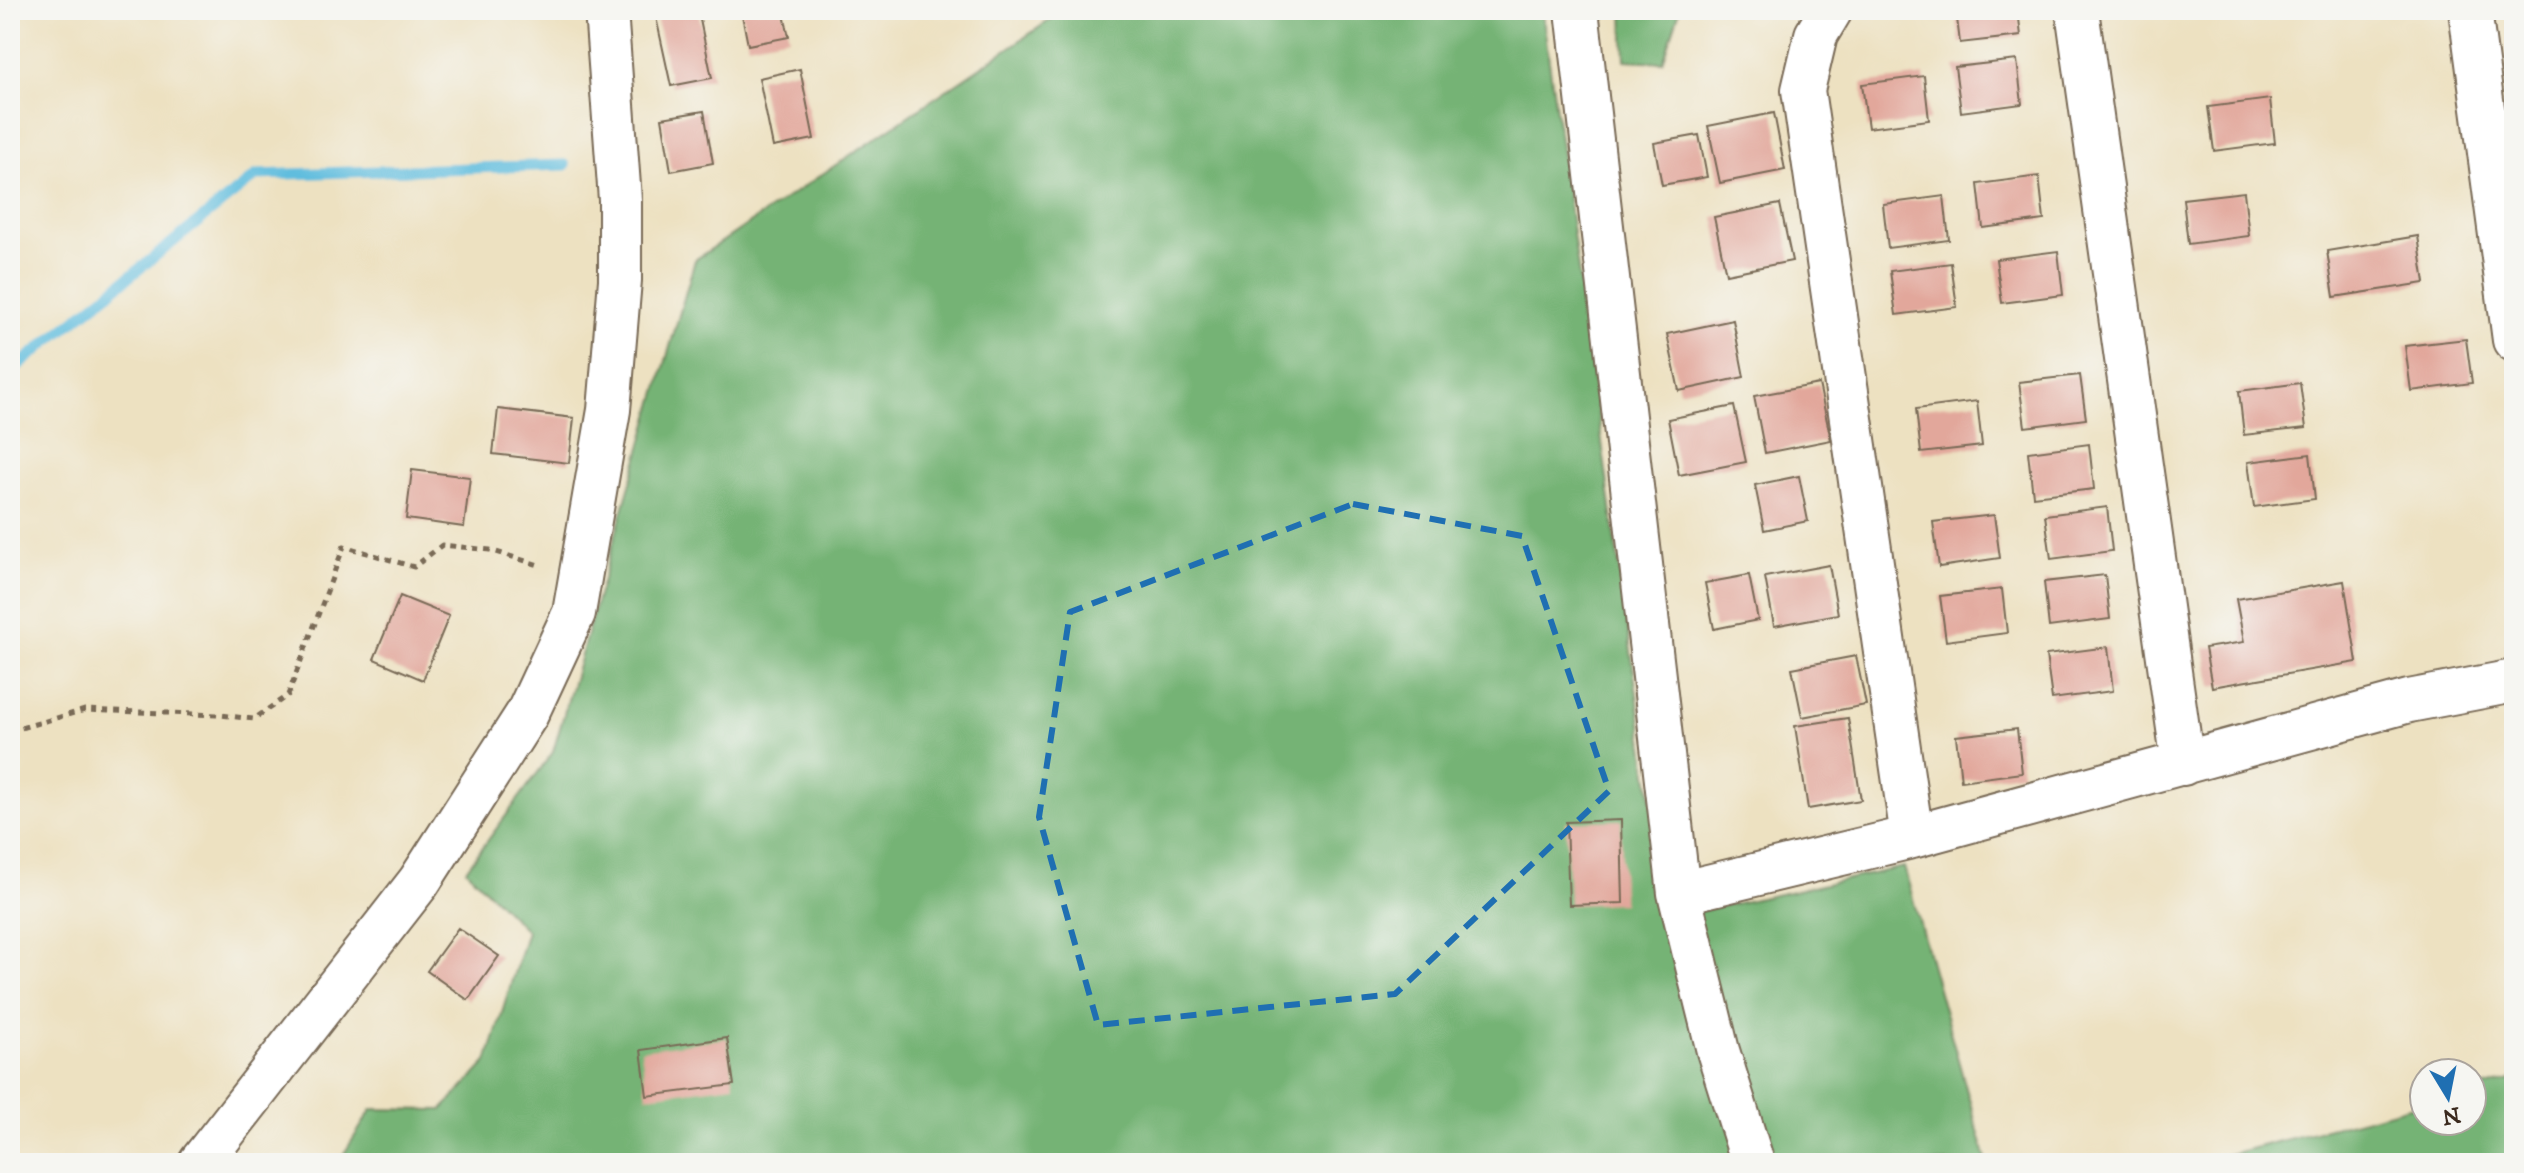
<svg xmlns="http://www.w3.org/2000/svg" width="2524" height="1173" font-family="'IM FELL DW Pica',serif">
<rect width="100%" height="100%" fill="#f6f6f2"/>
<filter id="ink" filterUnits="userSpaceOnUse"><feTurbulence type="fractalNoise" baseFrequency=".0125" numOctaves="2"/><feDisplacementMap in="SourceGraphic" scale="16" xChannelSelector="R" yChannelSelector="G"/><feConvolveMatrix kernelMatrix="1 2 1 2 8 2 1 2 1" color-interpolation-filters="sRGB"/></filter>
<filter id="wash" filterUnits="userSpaceOnUse"><feTurbulence type="fractalNoise" baseFrequency=".006" numOctaves="4" result="noise"/><feDisplacementMap in="SourceGraphic" scale="32" xChannelSelector="R" yChannelSelector="G"/><feGaussianBlur stdDeviation="1.8" result="paint"/><feColorMatrix in="noise" values="0 0 0 0 0 0 0 0 0 0 0 0 0 0 0 0 0 1.4 0 .05"/><feComposite in="paint" operator="in"/></filter>
<g filter="url(#wash)">
<rect width="100%" height="100%" fill="#ede1c1"/>
<!-- forest -->
<path fill="#74b375" stroke="#586e4a" stroke-width="2" d="M 1065,10 L 1542,10 L 1668,918 L 1904,867 L 1987,1163 L 338,1163 L 372,1109 L 442,1110 L 487,1062 L 527,931 L 466,870 L 553,752 L 695,260 Z
M 1623,10 L 1680,10 L 1663,62 L 1625,60 Z
M 2514,1079 L 2514,1163 L 2197,1163 L 2424,1103 L 2424,1121 L 2472,1121 L 2472,1091 Z"/>
<g fill="none" stroke-linecap="round" stroke-linejoin="round">
<!-- stream -->
<path stroke="#60bdde" stroke-width="11" d="M 10,372 L 257,175 L 565,165"/>
</g>
<g id="blocks">
<!-- building -->
<path fill="#e2a79b" d="M 688,10 L 698,10 L 712,78 L 671,86 L 656,17 Z
M 741,10 L 783,10 L 789,37 L 748,45 Z
M 1956,10 L 2018,10 L 2021,36 L 1960,43 Z
M 2017,60 L 2022,104 L 1961,112 L 1955,67 Z
M 800,69 L 814,139 L 773,147 L 759,78 Z
M 1924,76 L 1929,120 L 1868,128 L 1862,84 Z
M 2270,99 L 2275,143 L 2214,151 L 2208,107 Z
M 704,111 L 713,163 L 671,171 L 662,118 Z
M 1774,113 L 1785,170 L 1720,183 L 1708,126 Z
M 1699,135 L 1707,177 L 1662,185 L 1654,143 Z
M 2039,176 L 2044,220 L 1983,228 L 1978,184 Z
M 2244,192 L 2249,236 L 2188,244 L 2183,199 Z
M 1944,196 L 1949,240 L 1888,248 L 1883,204 Z
M 1780,204 L 1792,261 L 1726,274 L 1714,217 Z
M 2418,236 L 2425,283 L 2334,297 L 2327,251 Z
M 2058,251 L 2063,295 L 2002,303 L 1996,259 Z
M 1951,263 L 1957,307 L 1896,315 L 1890,271 Z
M 1733,320 L 1744,377 L 1679,391 L 1667,334 Z
M 2466,339 L 2472,383 L 2411,391 L 2405,346 Z
M 2080,375 L 2086,419 L 2025,427 L 2019,382 Z
M 2300,383 L 2306,428 L 2244,435 L 2239,391 Z
M 1819,384 L 1831,440 L 1765,453 L 1754,396 Z
M 1977,401 L 1982,446 L 1921,453 L 1916,409 Z
M 1734,406 L 1746,462 L 1679,475 L 1668,419 Z
M 498,409 L 574,418 L 569,463 L 493,454 Z
M 2089,444 L 2094,489 L 2033,496 L 2028,452 Z
M 2310,454 L 2315,499 L 2254,507 L 2248,462 Z
M 412,470 L 470,477 L 464,527 L 406,519 Z
M 1799,476 L 1808,521 L 1764,530 L 1755,485 Z
M 2107,507 L 2112,551 L 2051,559 L 2045,515 Z
M 1994,515 L 2000,558 L 1939,567 L 1933,522 Z
M 1829,565 L 1838,614 L 1774,626 L 1765,577 Z
M 1749,575 L 1758,620 L 1714,629 L 1705,583 Z
M 2105,575 L 2110,619 L 2049,627 L 2044,582 Z
M 2344,581 L 2357,662 L 2212,687 L 2205,648 L 2244,642 L 2236,599 Z
M 2002,589 L 2007,633 L 1946,641 L 1940,596 Z
M 400,596 L 449,616 L 423,680 L 374,659 Z
M 2108,647 L 2113,691 L 2052,699 L 2046,655 Z
M 1856,656 L 1866,705 L 1802,717 L 1792,668 Z
M 1848,718 L 1861,800 L 1808,809 L 1795,726 Z
M 2017,729 L 2022,773 L 1961,781 L 1956,736 Z
M 1621,820 L 1623,903 L 1569,905 L 1566,822 Z
M 458,928 L 499,956 L 468,1000 L 427,971 Z
M 727,1038 L 734,1085 L 647,1096 L 641,1050 Z"/>
</g>
</g>
<g filter="url(#ink)">
<use href="#blocks" fill-opacity="0" stroke="#796a57" stroke-width="2"/>
<g fill="none" stroke-linecap="round" stroke-linejoin="round">
<!-- minor casing -->
<g stroke="#796a57" stroke-width="46">
<path id="minor" d="M 1577,10 L 1679,893 L 1718,1051 L 1753,1163
M 1831,10 L 1816,35 L 1803,90 L 1912,837
M 2077,10 L 2183,764
M 2470,10 L 2514,340
M 1679,893 L 1912,837 L 2409,701 L 2514,681
M 200,1163 L 419,882 L 527,714 L 574,613 L 609,410 L 620,280 L 620,200 L 606,10"/>
</g>
<!-- path -->
<path stroke="#796a57" stroke-width="5" stroke-dasharray="6 6" stroke-linecap="butt" d="M 10,731 L 85,710 L 220,715 L 254,719 L 288,695 L 344,546 L 414,567 L 442,545 L 490,550 L 542,566"/>
<!-- minor -->
<use href="#minor" stroke="#fff" stroke-width="42"/>
</g>
</g>
<!-- marked area -->
<path fill="none" stroke="#1f6fb2" stroke-width="6" stroke-dasharray="16 10" stroke-linejoin="round" d="M 1353,504 L 1522,536 L 1609,791 L 1395,994 L 1098,1025 L 1039,817 L 1070,612 Z"/>
<!-- margin -->
<rect width="2524" height="1173" fill="none" stroke="#f6f6f2" stroke-width="40"/>
<!-- north arrow -->
<g transform="translate(2448 1097) rotate(170)"><circle r="38" fill="#f6f6f2" stroke="#aba49d" stroke-width="2"/>
<path d="M0-6L14 30L0 20L-14 30Z" fill="#1f6fb2"/>
<text y="-12" font-size="22" font-weight="bold" text-anchor="middle" fill="#3b2a1e">N</text>
</g>
</svg>
